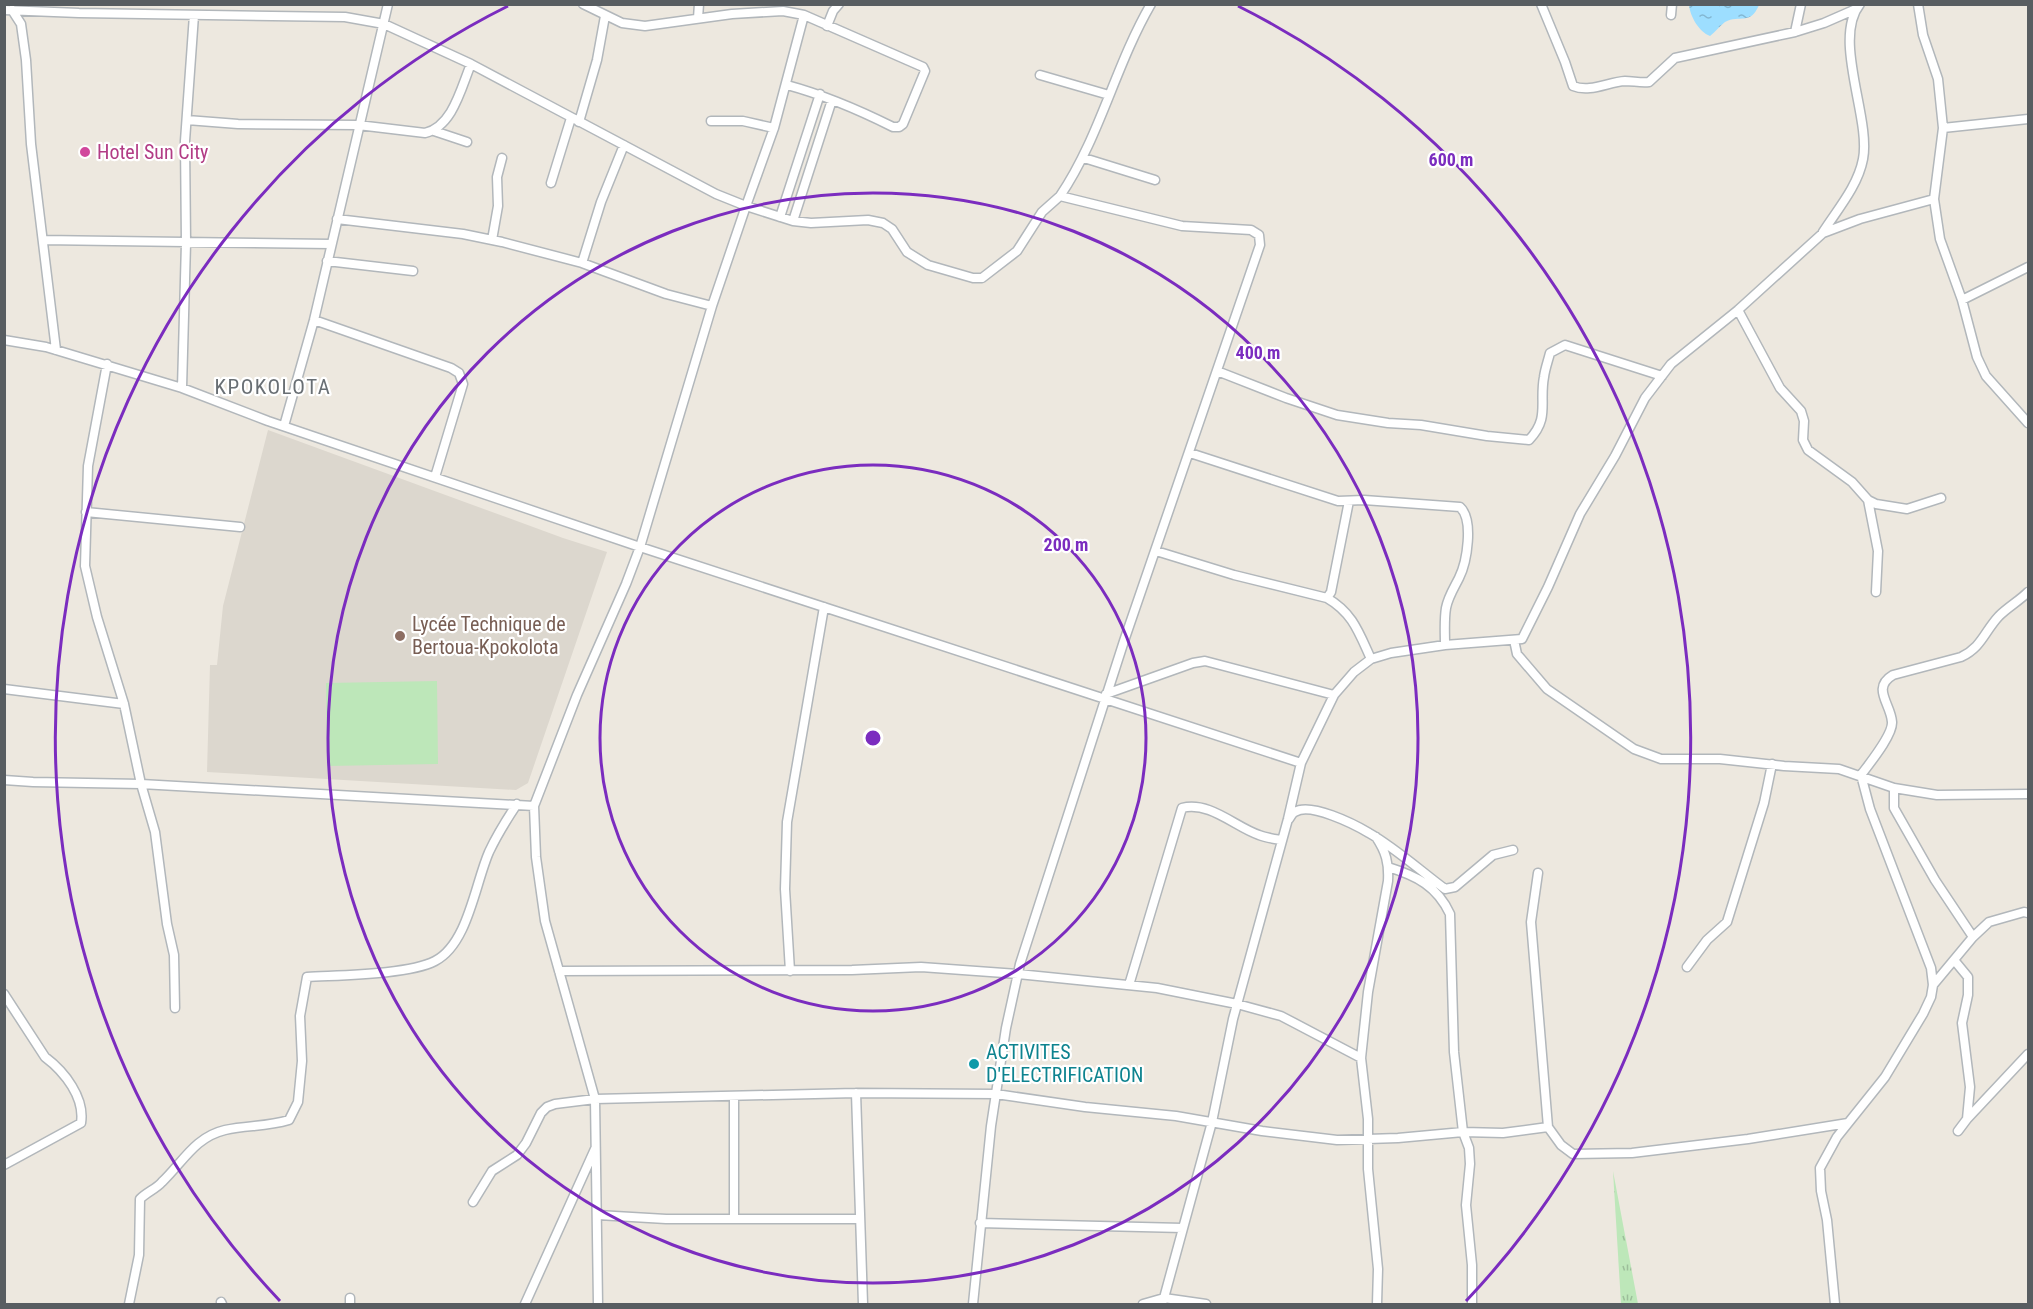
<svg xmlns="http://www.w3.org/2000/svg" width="2033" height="1309" font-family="'Roboto Condensed',sans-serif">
<defs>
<pattern id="grass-tufts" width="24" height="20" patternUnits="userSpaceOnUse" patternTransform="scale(1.5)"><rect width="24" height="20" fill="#bde7b9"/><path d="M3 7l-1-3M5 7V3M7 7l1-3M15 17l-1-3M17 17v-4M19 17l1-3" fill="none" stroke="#9cbe9a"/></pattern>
<pattern id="water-ripples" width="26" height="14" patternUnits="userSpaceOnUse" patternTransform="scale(1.5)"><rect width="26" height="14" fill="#9ddeff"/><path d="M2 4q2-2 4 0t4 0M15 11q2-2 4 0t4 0" fill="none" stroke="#83b7d2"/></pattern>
</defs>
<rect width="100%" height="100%" fill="#ede8df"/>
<!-- education -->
<path fill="#dcd7ce" d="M 268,430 L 563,538 L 607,552 L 528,783 L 516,790 L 207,772 L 210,665 L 217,665 L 223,606 Z"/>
<!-- grass -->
<path fill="url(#grass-tufts)" d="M 1613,1171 L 1638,1304 L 1621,1304 Z"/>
<!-- pitch -->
<path fill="#bde7b9" d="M 437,681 L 438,764 L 327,766 L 326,683 Z"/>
<!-- water -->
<path fill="url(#water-ripples)" d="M 1689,5 L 1689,4 L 1759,5 C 1750,26 1740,14 1725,22 C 1720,26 1715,32 1710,36 C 1699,32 1690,16 1689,5 Z"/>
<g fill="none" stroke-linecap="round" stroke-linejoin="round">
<!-- minor casing -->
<g stroke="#b2b7bb" stroke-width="11">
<path id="minor" d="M 583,4 L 622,23 L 645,26 L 732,14 L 783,11 L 804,15 L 923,67 L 925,71 L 903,124 L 899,127 L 893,127 C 859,110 824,95 787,85
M 1541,4 L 1565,62 L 1573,86 C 1590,93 1608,82 1625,81 C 1633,81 1641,83 1649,82 L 1675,58 L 1795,32 L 1824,23 L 1856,9
M 1918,4 L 1923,35 L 1938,79 L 1943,128 L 1934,199 L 1940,239 L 1962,300 L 1977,357 L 1986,376 L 2028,423
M 4,10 L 79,13 L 345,17 L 384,24 L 471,64 L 716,194 L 746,206 L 712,306 L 640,547 L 626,584 L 577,695 L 534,806 L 536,857 L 545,921 L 595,1099 L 598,1304
M 12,10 L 21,24 L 26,60 L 31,144 L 56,350
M 804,15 L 774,128 L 746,206 L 793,221 L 811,223 L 868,220 L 883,223 L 892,229 L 907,252 L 928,265 L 973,278 L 982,278 L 1017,251 L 1042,212 L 1060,196
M 1671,15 L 1672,4
M 698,18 L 699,4
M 827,26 L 833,11 L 839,4
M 1795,32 L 1801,4
M 1040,75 L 1109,95
M 187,120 L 238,124 L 358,125 L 425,133 C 453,126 461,88 471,64
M 711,121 L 743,121 L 774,128
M 579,122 L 597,60 L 605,16
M 1943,128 L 2028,119
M 434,131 L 467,142
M 1084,158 L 1155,180
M 551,183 L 571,118
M 780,217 L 820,94
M 337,219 L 463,234 L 502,242 L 582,263 L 666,294 L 712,306
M 793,221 L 832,100
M 1823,232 C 1837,210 1858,186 1863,159 C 1871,118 1832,39 1860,4
M 43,240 L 331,244
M 492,240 L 498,206 L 497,177 L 502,158
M 327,261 L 413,271
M 582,263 L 601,202 L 624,145
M 1962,300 L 2028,267
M 1738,310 L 1780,388 L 1801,411 L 1804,421 L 1803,440 L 1808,450 L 1852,482 L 1868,500 L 1876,504 L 1907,509 L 1941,498
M 314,320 L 451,368 L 459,373 L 463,384 L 435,477
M 4,340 L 46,347 L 182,388 L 268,421 L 640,547 L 1301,763
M 107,364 L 88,466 L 85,566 L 97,617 L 124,704 L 141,784 L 155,832 L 167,924 L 174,955 L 175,1008
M 1217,371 L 1286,398 L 1337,415 L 1388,423 L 1421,425 L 1487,436 L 1529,440 C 1550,418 1539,403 1544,377 C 1545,369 1548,361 1550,353 L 1565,345 L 1662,376
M 182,388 L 186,243 L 185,141 L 194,15
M 284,426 L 314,320 L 388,4
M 1190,453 L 1338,501 L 1364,500 L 1460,507 C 1474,520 1467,562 1459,578 C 1454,588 1448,597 1446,608 C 1444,620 1445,633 1445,645
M 1868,500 L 1878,551 L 1876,592
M 86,512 L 240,527
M 1156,551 L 1234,575 L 1327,598 C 1353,613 1359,633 1371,659
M 1327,598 L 1331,592 L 1349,501
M 1514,640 L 1517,654 L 1547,689 L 1634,749 L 1661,759 L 1720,759 L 1784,766 L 1839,769 L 1894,788 L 1937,795 L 2028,794
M 4,689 L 124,704
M 1106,694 L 1193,663 L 1205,661 L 1334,695
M 4,780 L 33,782 L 141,784 L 534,806
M 1894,788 L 1894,808 L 1935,880 L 1973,937
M 1289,819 C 1291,816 1292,813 1295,812 C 1310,802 1354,824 1369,833 C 1394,847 1422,872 1445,889 L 1455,887 L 1493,855 L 1513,850
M 1376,837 C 1386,852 1389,863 1388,881 L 1368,992 L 1361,1058 L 1368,1119 L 1368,1169 L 1378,1269 L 1377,1304
M 1388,867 C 1417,876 1437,886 1450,914 L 1454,1052 L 1463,1132 L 1469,1148 L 1470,1164 L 1466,1205 L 1472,1265 L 1472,1304
M 1954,960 L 1968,977 L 1968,995 L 1962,1023 L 1970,1087 L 1967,1119 L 1958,1131
M 1687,967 L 1707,940 L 1727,922 L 1764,803 L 1772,764
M 559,971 L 852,970 L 921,967 L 1018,974 L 1157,988 L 1237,1004 L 1281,1016 L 1361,1058
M 790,971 L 785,889 L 787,822 L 824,607
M 1129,985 L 1182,808 C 1210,801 1235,827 1259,835 C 1266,838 1275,839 1282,840
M 1933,985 L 1973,937 L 1989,922 L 2024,912 L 2028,913
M 4,994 L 45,1057 C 65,1072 85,1098 81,1123 L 4,1165
M 856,1093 L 863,1304
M 734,1096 L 734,1219
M 1967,1119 L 2028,1054
M 1548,1127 L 1561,1145 L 1573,1154 L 1632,1153 L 1748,1139 L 1848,1123
M 473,1202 L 492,1171 L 517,1155 L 526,1143 L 541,1113 L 547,1107 L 555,1104 L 595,1099 L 856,1093 L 996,1094 L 1085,1107 L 1176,1116 L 1262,1131 L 1337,1140 L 1398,1138 L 1463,1132 L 1503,1133 L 1548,1127 L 1531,922 L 1538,873
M 598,1215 L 666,1219 L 860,1219
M 980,1223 L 1183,1228
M 350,1298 L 350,1304
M 1163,1301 L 1164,1298 L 1206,1304
M 221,1302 L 222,1304
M 129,1304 L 139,1255 L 140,1199 C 147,1192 156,1189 162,1182 C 183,1162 195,1137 225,1130 C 248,1125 265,1127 289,1120 L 298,1102 L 302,1061 L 300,1016 L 307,977 C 338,975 408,975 435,961 C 468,944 475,884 489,852 C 497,835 507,819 517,804
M 525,1304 L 595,1149
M 973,1304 L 991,1126 L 1006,1028 L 1020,964 L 1124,641 L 1260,245 L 1259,235 L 1251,230 L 1182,226 L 1060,196 C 1100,137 1115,66 1151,4
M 1143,1304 L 1164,1298 L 1212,1122 L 1233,1019 L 1288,819 L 1301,763 L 1334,695 L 1354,672 L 1371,659 L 1391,653 L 1445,645 L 1522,639 L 1548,587 L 1580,514 L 1615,456 L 1645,398 L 1671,364 L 1738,310 L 1823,233 L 1860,219 L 1934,199
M 1835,1304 L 1827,1220 L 1821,1191 L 1820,1168 L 1837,1137 L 1885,1077 L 1923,1014 L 1931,997 L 1933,985 L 1931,968 L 1870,809 L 1861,775 C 1869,764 1893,735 1892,722 C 1891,704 1871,688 1893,675 L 1961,657 C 1982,647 1984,632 1999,616 C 2008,607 2019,601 2028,592"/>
</g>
<!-- minor -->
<use href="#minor" stroke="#fff" stroke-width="8"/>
</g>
<!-- distance rings -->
<g fill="none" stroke="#7b2cbf" stroke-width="3">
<circle cx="873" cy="738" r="273"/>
<circle cx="873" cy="738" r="545"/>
<path d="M280 1301A818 818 0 0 1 508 6M1238 6A818 818 0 0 1 1466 1301"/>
</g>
<!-- markers -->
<circle fill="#d1479c" stroke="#fff" stroke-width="2" cx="85" cy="152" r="6"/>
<circle fill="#8d6e63" stroke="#fff" stroke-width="2" cx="400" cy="636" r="6"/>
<circle fill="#0f9aa8" stroke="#fff" stroke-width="2" cx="974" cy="1064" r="6"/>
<g text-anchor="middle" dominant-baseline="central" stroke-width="4.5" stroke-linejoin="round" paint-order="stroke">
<!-- hotel labels -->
<g font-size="20" fill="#b23c85" stroke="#fff" text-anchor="start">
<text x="97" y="152">Hotel Sun City</text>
</g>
<!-- education labels -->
<g font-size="20" fill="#785e54" stroke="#fff" text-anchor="start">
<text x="412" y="624">Lycée Technique de<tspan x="412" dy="23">Bertoua-Kpokolota</tspan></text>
</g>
<!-- culture labels -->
<g font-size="20" fill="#0d838f" stroke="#fff" text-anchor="start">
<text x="986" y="1052">ACTIVITES<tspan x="986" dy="23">D'ELECTRIFICATION</tspan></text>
</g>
<!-- neighbourhood labels -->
<g font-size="21" letter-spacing="1.5" fill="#696f74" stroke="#fff">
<text x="273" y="387">KPOKOLOTA</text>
</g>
</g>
<circle cx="873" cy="738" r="9" fill="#7b2cbf" stroke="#fff" stroke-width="3"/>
<g font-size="18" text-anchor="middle" font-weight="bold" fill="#7b2cbf" stroke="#fff" stroke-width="4.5" stroke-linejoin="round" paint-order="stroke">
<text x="1451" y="166">600 m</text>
<text x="1258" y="359">400 m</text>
<text x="1066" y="551">200 m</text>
</g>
<!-- border -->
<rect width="2033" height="1309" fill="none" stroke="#585d61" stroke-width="12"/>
</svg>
